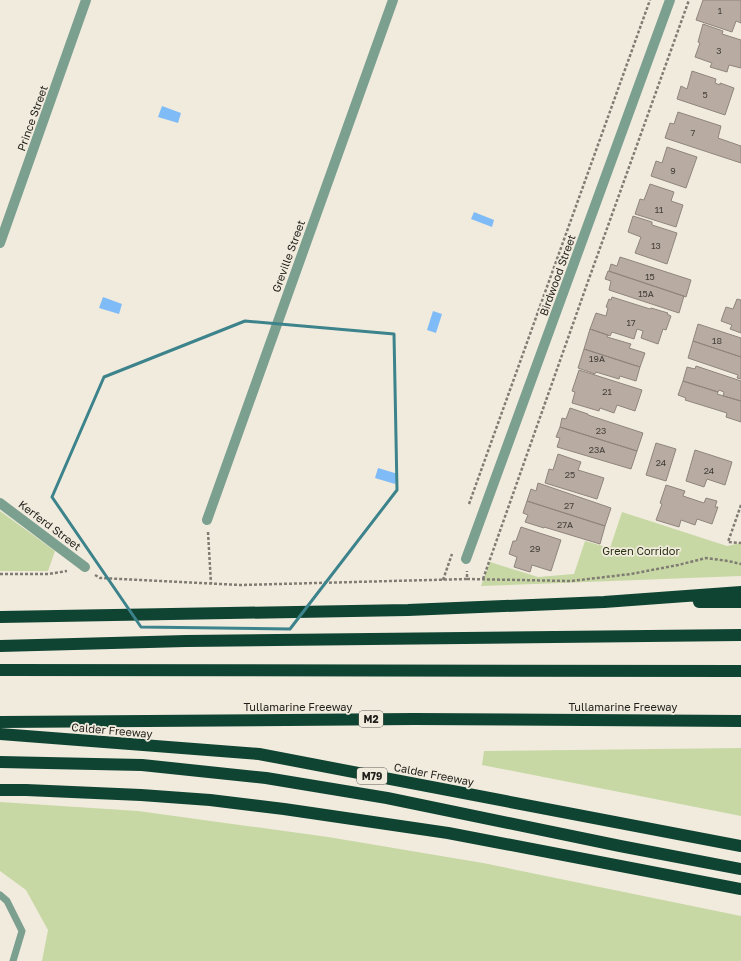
<svg xmlns="http://www.w3.org/2000/svg" width="741" height="961" font-family="'Golos Text',sans-serif">
<rect width="100%" height="100%" fill="#f1ebde"/>
<!-- green -->
<path fill="#c7d8a4" d="M 0,511 L 55,551 L 48,571 L 0,571 Z
M 622,512 L 727,546 L 741,543 L 741,576 L 481,586 L 490,562 L 538,577 L 574,574 L 585,541 L 610,548 Z
M 741,748 L 741,816 L 482,765 L 484,751 Z
M 0,802 L 138,811 L 328,837 L 483,863 L 741,916 L 741,961 L 42,961 L 48,930 L 26,890 L 0,871 Z"/>
<!-- water -->
<path fill="#7fbbf6" d="M 162,106 L 181,113 L 178,123 L 158,117 Z
M 474,212 L 494,220 L 492,227 L 471,219 Z
M 103,297 L 122,304 L 119,314 L 99,308 Z
M 433,311 L 442,314 L 436,333 L 427,330 Z
M 378,468 L 398,474 L 395,484 L 375,478 Z"/>
<!-- building -->
<path fill="#b7aba2" stroke="#90857c" d="M 703,0 L 741,0 L 741,23 L 736,21 L 732,32 L 696,20 Z
M 703,24 L 723,31 L 722,34 L 741,40 L 741,68 L 729,65 L 727,72 L 710,67 L 712,63 L 695,57 L 700,43 L 698,42 Z
M 692,71 L 716,79 L 715,83 L 720,85 L 720,83 L 734,88 L 725,115 L 677,99 L 681,86 L 687,89 Z
M 678,112 L 721,126 L 718,138 L 741,146 L 741,163 L 665,138 L 670,123 L 674,124 Z
M 667,147 L 697,157 L 686,188 L 651,176 L 656,161 L 662,163 Z
M 650,184 L 674,192 L 671,201 L 683,205 L 676,227 L 635,214 L 640,199 L 644,200 Z
M 633,216 L 652,222 L 652,225 L 677,233 L 667,264 L 635,253 L 641,237 L 628,232 Z
M 620,257 L 691,280 L 686,297 L 609,271 L 611,264 L 617,266 Z
M 608,271 L 684,296 L 679,313 L 609,290 L 611,281 L 605,279 Z
M 612,297 L 650,309 L 651,308 L 668,313 L 667,314 L 671,316 L 666,330 L 663,329 L 658,344 L 641,338 L 643,331 L 637,329 L 634,339 L 612,332 L 610,336 L 590,329 L 596,313 L 606,316 L 608,308 L 606,307 L 609,299 L 611,300 Z
M 737,299 L 741,300 L 741,333 L 730,329 L 732,325 L 721,321 L 726,307 L 733,309 Z
M 698,324 L 741,338 L 741,357 L 693,341 Z
M 590,329 L 608,335 L 607,337 L 631,344 L 629,348 L 645,353 L 640,367 L 584,349 Z
M 693,341 L 741,357 L 741,379 L 737,378 L 738,375 L 688,358 Z
M 584,349 L 640,367 L 636,381 L 620,376 L 619,379 L 596,372 L 595,374 L 578,368 Z
M 696,366 L 741,381 L 741,401 L 723,396 L 724,392 L 719,390 L 718,392 L 683,381 L 687,367 L 695,369 Z
M 579,370 L 642,390 L 635,411 L 617,405 L 614,413 L 600,408 L 599,411 L 572,403 L 575,392 L 572,391 Z
M 683,381 L 718,392 L 717,394 L 741,401 L 741,422 L 726,417 L 727,413 L 685,400 L 686,398 L 678,395 Z
M 570,408 L 588,414 L 588,415 L 643,433 L 637,451 L 560,427 L 562,418 L 566,419 Z
M 560,427 L 637,451 L 631,469 L 557,447 L 560,438 L 556,437 Z
M 656,443 L 676,449 L 666,481 L 646,475 Z
M 695,450 L 732,462 L 725,485 L 707,479 L 704,487 L 686,481 Z
M 558,454 L 581,462 L 578,470 L 604,478 L 597,499 L 545,483 L 549,469 L 553,470 Z
M 538,483 L 611,508 L 605,526 L 527,501 L 531,489 L 536,491 Z
M 666,485 L 685,491 L 683,496 L 704,503 L 706,498 L 717,501 L 715,507 L 718,507 L 712,524 L 697,519 L 695,525 L 681,520 L 679,527 L 656,520 L 662,504 L 660,503 Z
M 527,501 L 605,526 L 600,544 L 544,527 L 544,528 L 525,522 L 528,515 L 523,513 Z
M 521,527 L 561,540 L 551,571 L 532,565 L 530,572 L 514,567 L 517,557 L 509,554 L 513,541 L 516,541 Z"/>
<g fill="none" stroke-linecap="round" stroke-linejoin="round">
<!-- path -->
<path stroke="#807c73" stroke-width="2.5" stroke-dasharray="3 2" stroke-linecap="butt" d="M 469,504 L 650,0
M 741,505 L 728,542 L 741,543
M 208,532 L 211,584
M 0,574 L 48,574 L 67,571
M 95,575 L 100,578 L 241,585 L 467,579 L 467,571
M 467,579 L 571,581 L 631,574 L 678,565 L 706,558 L 728,561 L 741,564
M 483,579 L 586,287 L 689,0
M 443,580 L 452,554"/>
<!-- service -->
<path stroke="#7ca090" stroke-width="7" d="M 0,895 L 7,901 L 22,931 L 13,961"/>
<!-- minor -->
<path stroke="#7ca090" stroke-width="10" d="M 0,243 L 86,0
M 0,503 L 85,567
M 207,520 L 393,0
M 466,559 L 670,0"/>
<!-- motorway -->
<path stroke="#104432" stroke-width="12" d="M 699,602 L 741,602
M 0,617 L 408,610 L 604,602 L 741,592
M 0,646 L 186,641 L 741,635
M 0,670 L 741,671
M 0,722 L 414,719 L 741,721
M 0,734 L 259,754 L 741,846
M 0,762 L 142,765 L 266,778 L 387,798 L 620,846 L 741,869
M 0,790 L 26,790 L 141,795 L 210,800 L 284,809 L 448,833 L 741,889"/>
</g>
<!-- marked area -->
<path fill="none" stroke="#3c838b" stroke-width="3" stroke-linejoin="round" d="M 245,321 L 394,334 L 397,490 L 290,629 L 141,627 L 52,497 L 104,377 Z"/>
<g text-anchor="middle" dominant-baseline="central" stroke-width="3.5" stroke-linejoin="round" paint-order="stroke">
<!-- number labels -->
<g font-size="9" fill="#46413b">
<text x="720" y="10">1</text>
<text x="719" y="50">3</text>
<text x="705" y="94">5</text>
<text x="693" y="132">7</text>
<text x="673" y="170">9</text>
<text x="659" y="209">11</text>
<text x="656" y="245">13</text>
<text x="650" y="276">15</text>
<text x="646" y="293">15A</text>
<text x="631" y="322">17</text>
<text x="717" y="340">18</text>
<text x="597" y="358">19A</text>
<text x="607" y="391">21</text>
<text x="601" y="430">23</text>
<text x="597" y="449">23A</text>
<text x="661" y="462">24</text>
<text x="709" y="470">24</text>
<text x="570" y="474">25</text>
<text x="569" y="505">27</text>
<text x="565" y="524">27A</text>
<text x="535" y="548">29</text>
</g>
<!-- shield labels -->
<g fill="#f1ebde" stroke="#5f5c54" stroke-width="1">
<rect x="359" y="711" width="24" height="16" rx="3"/>
<rect x="357" y="768" width="30" height="16" rx="3"/>
</g>
<g font-size="10" font-weight="bold" fill="#201e19">
<text x="371" y="719">M2</text>
<text x="372" y="776">M79</text>
</g>
<!-- street labels -->
<g font-size="11" fill="#201e19" stroke="#f1ebde">
<text transform="translate(32 118) rotate(-70)">Prince Street</text>
<text transform="translate(288 256) rotate(-70)">Greville Street</text>
<text transform="translate(557 275) rotate(-70)">Birdwood Street</text>
<text transform="translate(50 525) rotate(37)">Kerferd Street</text>
<text x="298" y="706">Tullamarine Freeway</text>
<text x="623" y="706">Tullamarine Freeway</text>
<text transform="translate(112 730) rotate(5)">Calder Freeway</text>
<text transform="translate(434 774) rotate(11)">Calder Freeway</text>
</g>
<!-- park labels -->
<g font-size="11" fill="#293211" stroke="#f1ebde">
<text x="641" y="550">Green Corridor</text>
</g>
</g>
</svg>
